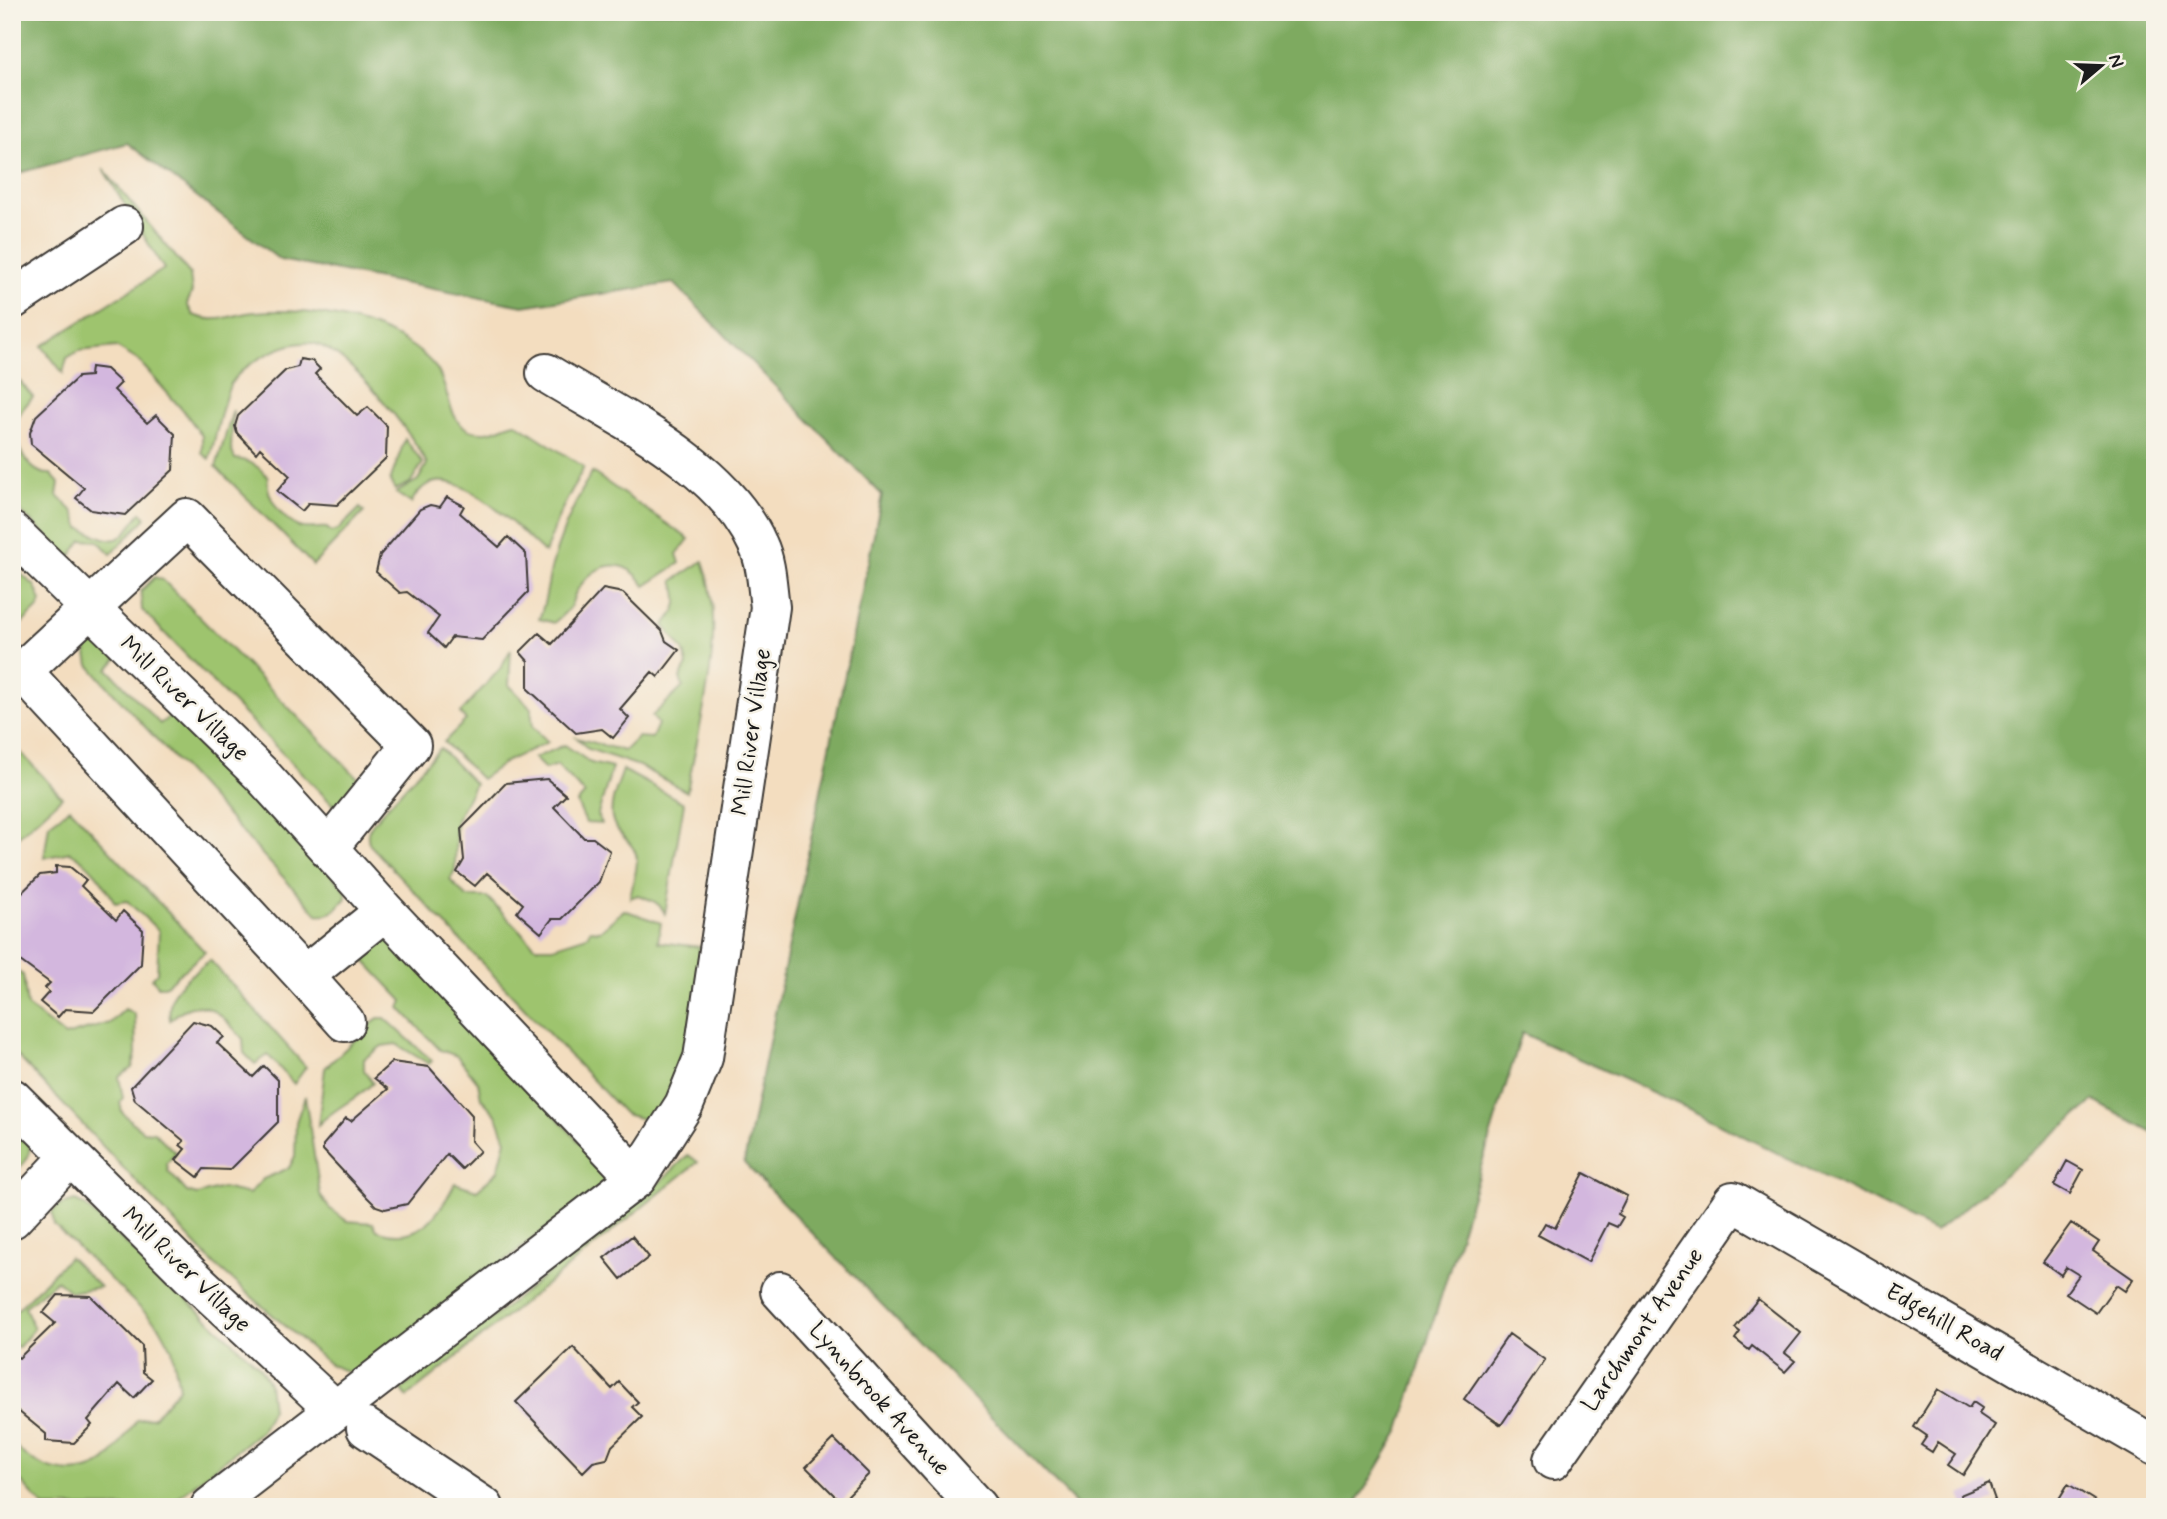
<svg xmlns="http://www.w3.org/2000/svg" width="2167" height="1519" font-family="Mynerve,sans-serif">
<rect width="100%" height="100%" fill="#f7f3e8"/>
<filter id="ink" filterUnits="userSpaceOnUse"><feTurbulence type="fractalNoise" baseFrequency=".0143" numOctaves="2"/><feDisplacementMap in="SourceGraphic" scale="14" xChannelSelector="R" yChannelSelector="G"/><feConvolveMatrix kernelMatrix="1 2 1 2 8 2 1 2 1" color-interpolation-filters="sRGB"/></filter>
<filter id="wash" filterUnits="userSpaceOnUse"><feTurbulence type="fractalNoise" baseFrequency=".00686" numOctaves="4" result="noise"/><feDisplacementMap in="SourceGraphic" scale="28" xChannelSelector="R" yChannelSelector="G"/><feGaussianBlur stdDeviation="1.57" result="paint"/><feColorMatrix in="noise" values="0 0 0 0 0 0 0 0 0 0 0 0 0 0 0 0 0 1.4 0 .05"/><feComposite in="paint" operator="in"/></filter>
<g filter="url(#wash)">
<rect width="100%" height="100%" fill="#f3ddbf"/>
<!-- green -->
<path fill="#9ec46e" stroke="#5d7045" stroke-width="2" d="M 103,169 L 190,274 L 192,292 L 187,304 L 193,315 C 219,325 230,314 255,312 C 303,308 365,317 407,343 C 416,348 433,362 438,371 C 452,396 447,434 485,432 C 495,432 505,425 516,423 L 584,467 L 560,513 L 545,553 C 515,528 442,442 411,503 L 396,493 L 418,480 L 427,464 C 412,432 350,354 316,344 C 292,337 245,362 232,382 C 223,395 216,440 209,459 L 202,453 L 202,436 L 186,414 L 139,361 L 116,347 L 79,351 L 67,358 L 63,373 L 42,346 L 164,269 Z
M 12,372 L 33,397 C 26,405 18,413 16,425 C 12,444 30,476 51,474 L 59,483 L 57,496 L 74,512 L 80,528 C 119,545 117,546 141,512 L 146,518 L 111,554 L 98,541 L 82,540 L 70,557 L 12,504 Z
M 233,410 L 231,449 L 235,459 C 250,460 258,466 268,477 C 265,497 282,519 299,527 C 308,530 319,527 327,528 L 331,532 L 338,530 L 360,508 L 364,512 L 313,565 L 216,467 Z
M 405,439 L 423,463 L 410,483 L 395,490 L 390,481 Z
M 592,472 L 689,539 L 677,554 L 680,563 L 645,586 C 624,554 595,562 576,592 C 573,597 573,603 570,607 C 566,613 559,618 554,623 L 539,619 C 547,600 547,584 552,565 C 561,532 575,502 592,472 Z
M 703,561 C 729,629 699,722 687,792 L 639,766 L 588,749 L 577,738 L 624,751 L 638,737 L 652,738 L 658,724 L 652,716 L 683,687 L 680,678 L 687,665 L 684,652 L 664,625 C 679,610 680,600 673,581 Z
M 12,566 L 35,586 L 41,601 L 39,607 L 12,633 Z
M 155,577 L 163,580 L 362,782 L 336,808 L 142,610 L 141,591 Z
M 92,635 L 122,653 L 108,669 L 160,724 L 176,711 L 346,890 L 346,898 C 337,908 332,917 317,914 L 102,680 L 89,665 L 85,643 Z
M 511,649 L 509,685 L 531,708 L 533,727 L 548,742 L 507,761 L 481,779 L 444,742 L 466,720 L 460,713 L 500,669 Z
M 12,743 L 62,797 L 12,842 L 16,805 L 12,800 Z
M 565,745 L 591,763 L 612,768 L 598,814 L 601,824 L 586,823 L 577,803 L 585,794 L 557,765 L 545,769 L 534,758 Z
M 440,748 L 475,784 L 456,820 L 455,870 L 450,880 L 467,897 L 487,897 L 536,947 L 553,947 L 587,936 L 590,930 L 600,931 L 624,910 L 661,923 L 658,942 L 700,947 L 702,1018 L 659,1118 L 650,1121 L 625,1114 L 370,845 C 365,834 369,828 376,819 Z
M 623,770 L 684,803 L 665,914 C 660,902 649,899 638,895 L 630,898 C 632,886 637,872 637,860 C 637,843 615,835 612,818 C 609,803 618,785 623,770 Z
M 70,808 L 205,952 L 165,986 L 158,986 L 152,978 L 157,973 L 159,931 L 127,901 L 115,903 C 103,881 92,865 70,852 L 44,858 L 49,824 Z
M 380,940 L 396,940 L 612,1178 L 365,1369 L 349,1373 L 329,1364 L 215,1265 L 12,1050 L 12,969 L 23,975 L 27,1006 L 65,1036 L 110,1023 L 125,1009 L 135,1014 L 136,1054 L 132,1068 L 119,1077 L 123,1098 L 120,1102 L 122,1112 L 132,1122 L 143,1131 L 154,1132 L 176,1153 L 167,1163 L 168,1171 L 187,1192 L 197,1195 L 222,1188 L 249,1194 L 263,1179 L 289,1168 L 295,1156 L 296,1122 L 305,1096 L 320,1194 L 329,1208 L 347,1221 L 373,1223 L 377,1230 C 418,1245 438,1217 455,1183 L 477,1190 L 498,1171 L 506,1140 L 497,1116 L 481,1098 L 478,1082 L 457,1056 L 440,1050 L 400,1008 L 403,1001 L 365,961 L 364,952 Z
M 210,960 L 306,1067 L 294,1084 L 268,1055 L 255,1064 L 244,1053 L 243,1039 C 221,1014 202,990 170,1020 C 166,987 186,980 210,960 Z
M 378,1018 L 385,1018 L 432,1061 L 429,1064 L 396,1044 L 382,1046 L 364,1059 L 364,1070 L 373,1083 C 356,1100 334,1108 318,1125 L 325,1068 Z
M 12,1108 C 26,1126 43,1159 12,1171 Z
M 688,1155 L 698,1162 L 407,1397 L 401,1390 L 648,1194 Z
M 75,1201 L 84,1205 L 259,1366 L 269,1383 L 272,1409 L 261,1431 L 166,1507 L 44,1507 L 12,1472 L 12,1442 C 33,1470 83,1485 110,1456 C 120,1445 128,1432 137,1420 L 154,1417 L 179,1388 L 172,1349 L 160,1327 L 54,1225 L 52,1212 L 58,1206 Z
M 69,1257 L 100,1287 L 70,1292 L 57,1280 L 25,1307 L 34,1329 L 18,1348 L 12,1342 L 12,1315 Z"/>
<!-- forest -->
<path fill="#7eaa61" stroke="#4d633e" stroke-width="2" d="M 12,12 L 2155,12 L 2155,1134 L 2094,1101 L 1935,1232 L 1687,1108 L 1522,1033 L 1400,1430 L 1354,1507 L 1079,1507 L 744,1163 L 882,495 L 674,283 L 523,306 L 280,260 L 127,143 L 12,175 Z"/>
<g id="blocks">
<!-- building -->
<path fill="#d3b7de" d="M 300,359 L 312,361 L 320,369 L 315,374 L 357,416 L 368,407 L 387,426 L 386,458 L 337,505 L 309,503 L 302,511 L 277,491 L 290,476 L 260,448 L 256,453 L 237,433 L 235,426 L 238,416 L 286,370 L 298,367 Z
M 91,367 L 106,369 L 121,383 L 114,390 L 147,423 L 156,415 L 175,434 L 173,470 L 125,515 L 91,510 L 76,498 L 84,488 L 31,444 L 30,433 L 36,416 L 78,377 L 90,376 Z
M 447,497 L 464,506 L 460,513 L 499,547 L 508,537 L 526,554 L 528,592 L 482,640 L 452,637 L 444,648 L 428,633 L 439,617 L 407,592 L 400,593 L 376,572 L 380,555 L 420,509 L 430,505 L 440,507 Z
M 603,589 L 623,593 L 662,631 L 666,641 L 679,650 L 658,677 L 652,672 L 620,709 L 629,718 L 613,738 L 602,729 L 576,733 L 528,689 L 528,661 L 520,652 L 539,633 L 552,644 Z
M 547,779 L 566,795 L 554,807 L 584,838 L 593,838 L 610,851 L 599,882 L 562,919 L 552,919 L 541,933 L 517,912 L 523,904 L 487,873 L 475,886 L 457,872 L 464,860 L 461,829 L 475,815 L 506,783 Z
M 56,866 L 70,867 L 86,880 L 81,886 L 116,920 L 123,911 L 143,930 L 141,964 L 94,1011 L 65,1009 L 58,1017 L 40,1002 L 49,992 L 45,988 L 50,983 L 12,955 L 12,902 L 40,875 L 56,873 Z
M 193,1021 L 212,1026 L 224,1037 L 217,1043 L 253,1077 L 264,1066 L 278,1080 L 278,1122 L 230,1170 L 204,1169 L 198,1177 L 176,1160 L 185,1149 L 180,1145 L 184,1141 L 135,1100 L 131,1087 Z
M 392,1062 L 429,1067 L 472,1115 L 471,1141 L 480,1151 L 462,1169 L 447,1154 L 407,1204 L 385,1209 L 376,1206 L 365,1195 L 323,1150 L 323,1145 L 346,1118 L 351,1121 L 388,1089 L 374,1078 Z
M 2067,1161 L 2083,1170 L 2070,1194 L 2054,1185 Z
M 1584,1173 L 1627,1196 L 1618,1214 L 1623,1217 L 1617,1227 L 1608,1223 L 1588,1262 L 1538,1235 L 1545,1223 L 1555,1228 Z
M 2071,1223 L 2099,1242 L 2093,1251 L 2133,1279 L 2125,1291 L 2116,1285 L 2096,1313 L 2066,1293 L 2079,1275 L 2066,1267 L 2061,1275 L 2043,1262 Z
M 632,1236 L 649,1257 L 621,1279 L 604,1258 Z
M 58,1295 L 91,1296 L 142,1346 L 143,1372 L 152,1379 L 134,1398 L 119,1384 L 88,1420 L 92,1425 L 74,1443 L 46,1441 L 46,1434 L 12,1406 L 12,1353 L 19,1358 L 55,1323 L 43,1313 Z
M 1758,1299 L 1801,1333 L 1785,1353 L 1795,1361 L 1785,1372 L 1752,1346 L 1749,1350 L 1735,1339 L 1740,1332 L 1735,1328 Z
M 1509,1334 L 1545,1360 L 1501,1425 L 1464,1399 Z
M 573,1347 L 612,1389 L 619,1382 L 638,1402 L 632,1407 L 642,1417 L 612,1446 L 607,1459 L 593,1462 L 583,1472 L 516,1402 Z
M 1938,1389 L 1969,1408 L 1973,1402 L 1982,1408 L 1979,1414 L 1995,1425 L 1963,1475 L 1948,1465 L 1956,1454 L 1938,1442 L 1932,1452 L 1921,1445 L 1927,1436 L 1914,1427 Z
M 834,1439 L 869,1474 L 841,1502 L 806,1467 Z
M 1989,1483 L 1995,1500 L 1979,1507 L 1965,1507 L 1960,1495 Z
M 2068,1484 L 2105,1507 L 2054,1507 Z"/>
</g>
</g>
<g filter="url(#ink)">
<use href="#blocks" fill-opacity="0" stroke="#3c3934" stroke-width="2"/>
<g fill="none" stroke-linecap="round" stroke-linejoin="round">
<!-- minor casing -->
<g stroke="#3c3934" stroke-width="42">
<path id="minor" d="M 12,300 L 124,226
M 12,532 L 261,774 L 385,911 L 637,1178
M 329,847 L 411,745 L 187,518 L 22,671 L 304,976 L 385,911
M 304,976 L 345,1022
M 12,1098 L 190,1275 L 334,1409
M 12,1219 L 69,1158
M 780,1291 L 977,1507
M 366,1428 L 484,1507
M 1553,1460 L 1733,1201 L 2155,1446
M 210,1507 L 637,1178 L 684,1105 L 703,1058 L 770,607 C 767,587 767,564 758,545 C 723,465 617,417 546,373"/>
</g>
<!-- minor -->
<use href="#minor" stroke="#fff" stroke-width="38"/>
</g>
</g>
<g text-anchor="middle" dominant-baseline="central" stroke-width="5" stroke-linejoin="round" paint-order="stroke">
<!-- street labels -->
<g font-size="24" fill="#1c1c1c" stroke="#f7f3e8">
<text transform="translate(184 699) rotate(44)">Mill River Village</text>
<text transform="translate(752 732) rotate(-82)">Mill River Village</text>
<text transform="translate(186 1270) rotate(44)">Mill River Village</text>
<text transform="translate(1944 1323) rotate(30)">Edgehill Road</text>
<text transform="translate(1643 1330) rotate(-55)">Larchmont Avenue</text>
<text transform="translate(879 1399) rotate(48)">Lynnbrook Avenue</text>
</g>
</g>
<!-- margin -->
<rect width="2167" height="1519" fill="none" stroke="#f7f3e8" stroke-width="42"/>
<!-- north arrow -->
<g transform="translate(2101 66) rotate(71)" stroke="#f7f3e8" stroke-width="5" paint-order="stroke">
<path d="M0-5L12 26L0 18L-12 26Z" fill="#1c1c1c"/>
<text y="-10" font-size="19" font-weight="bold" text-anchor="middle" fill="#1c1c1c">N</text>
</g>
</svg>
